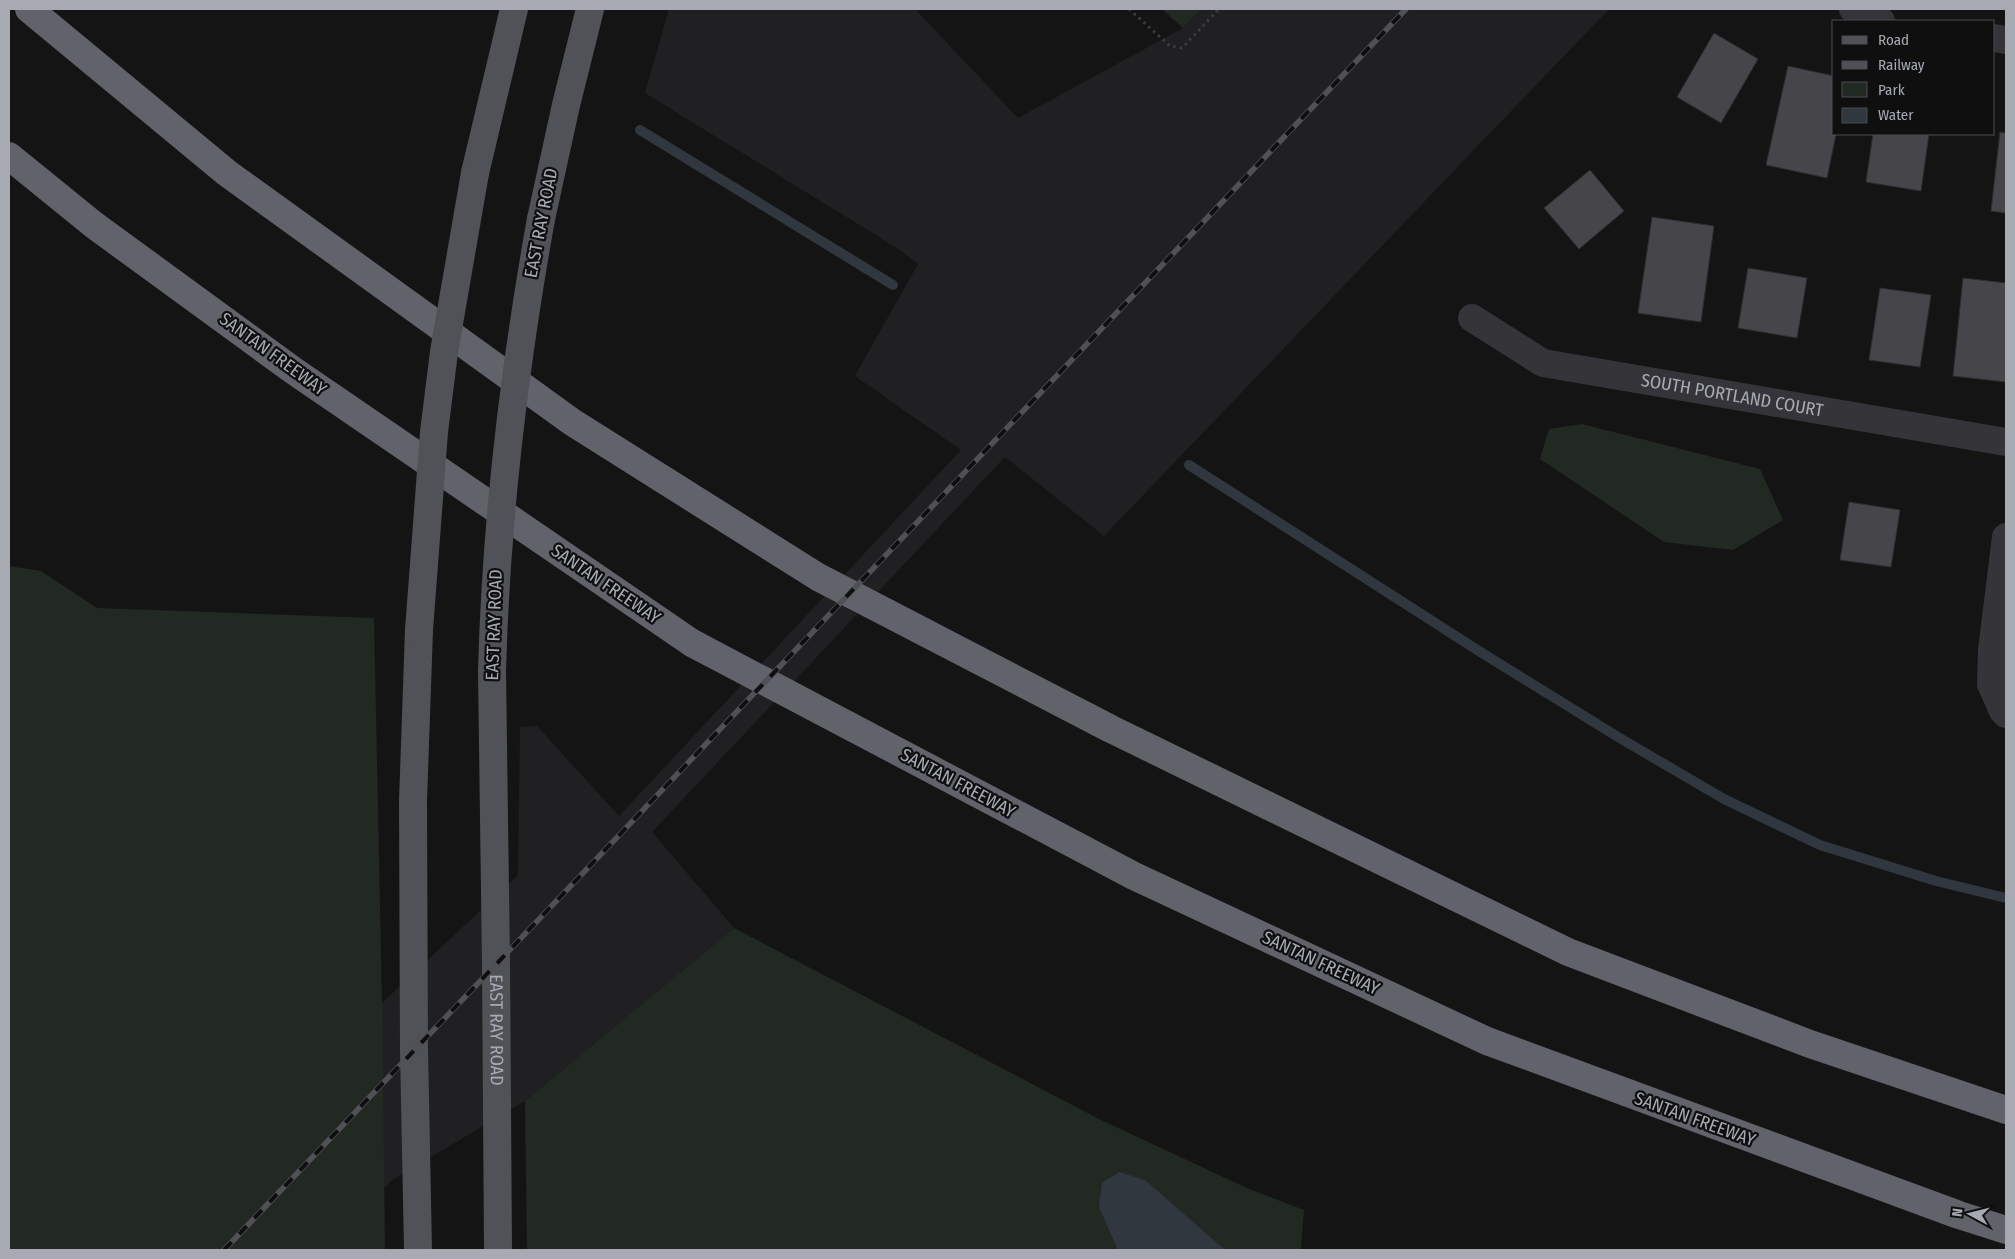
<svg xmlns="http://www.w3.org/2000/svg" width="2015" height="1259" font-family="'Fira Sans Condensed',sans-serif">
<rect width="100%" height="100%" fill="#141415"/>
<!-- built -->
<path fill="#202022" d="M 669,9 L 915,9 L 1018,118 L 1183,28 L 1201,9 L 1609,9 L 1104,536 L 1005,457 L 652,832 L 734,928 L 525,1101 L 392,1180 L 323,1250 L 143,1250 L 382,1003 L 518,875 L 520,727 L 537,726 L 619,816 L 961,450 L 855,376 L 918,264 L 897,248 L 645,93 Z"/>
<!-- green -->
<path fill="#222923" d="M 1162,9 L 1201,9 L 1183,28 Z
M 1582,424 L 1760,469 L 1783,520 L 1733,550 L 1664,542 L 1540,459 L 1549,429 Z
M 9,566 L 41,571 L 97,608 L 374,618 L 382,1003 L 385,1250 L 9,1250 Z
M 734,928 L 1099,1119 L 1249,1189 L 1304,1210 L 1301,1250 L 527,1250 L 525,1101 Z"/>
<!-- water -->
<path fill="#31373e" d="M 1119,1172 L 1145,1180 L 1225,1250 L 1118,1250 L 1099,1207 L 1102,1183 Z"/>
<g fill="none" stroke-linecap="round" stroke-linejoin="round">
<!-- stream -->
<path stroke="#31373e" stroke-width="10" d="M 640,130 L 893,285
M 1189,465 L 1482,653 L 1618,737 L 1724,799 L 1820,845 L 1936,881 L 2006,898"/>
</g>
<!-- building -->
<path fill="#46464a" stroke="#2e2e31" d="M 1714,33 L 1758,59 L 1721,123 L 1677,97 Z
M 1788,66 L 1834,76 L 1834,134 L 1836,134 L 1827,178 L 1766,165 Z
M 2000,132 L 2006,133 L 2006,213 L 1991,211 Z
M 1873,134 L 1929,134 L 1921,191 L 1866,182 Z
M 1590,170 L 1624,211 L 1579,249 L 1544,208 Z
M 1652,217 L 1714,226 L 1701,322 L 1638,313 Z
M 1748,268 L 1807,278 L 1797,338 L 1738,328 Z
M 1963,278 L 2006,283 L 2006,382 L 1953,376 Z
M 1880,288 L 1931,295 L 1920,367 L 1869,360 Z
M 1849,502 L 1900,510 L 1891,567 L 1840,560 Z"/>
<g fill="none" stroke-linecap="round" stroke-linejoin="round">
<!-- path -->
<path stroke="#3b3c40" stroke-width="3" stroke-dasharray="2.5 4" stroke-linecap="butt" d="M 1129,9 L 1170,46 L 1182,48 L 1219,9"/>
<!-- minor -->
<g stroke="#353539" stroke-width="28">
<path d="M 1853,9 L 1866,19 L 1881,21"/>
<path d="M 1994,38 L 2006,40"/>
<path id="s1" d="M 1472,318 L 1543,363 L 2006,442"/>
<path d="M 2006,537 L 1992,650 L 1991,684 L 2003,711 L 2006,714"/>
</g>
<!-- major -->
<g stroke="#515258" stroke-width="28">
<path d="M 475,173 L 514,9"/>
<path d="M 541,219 L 566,105 L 590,9"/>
<path id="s2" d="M 492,671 L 496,964 L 498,1250"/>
<path d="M 418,1250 L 414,1050 L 413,801 L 419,630"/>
</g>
<!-- highway -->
<path stroke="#62636a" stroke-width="28" d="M 29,9 L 227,173 L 572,422 L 818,577 L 1111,729 L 1568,952 L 1810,1044 L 2006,1110
M 9,156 L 94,225 L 294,371 L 692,643 L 1134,876 L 1487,1041 L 1959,1215 L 2006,1230"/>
<!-- rail casing -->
<g stroke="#505156" stroke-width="5.5">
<path id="rail" d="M 224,1250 L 1406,9"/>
</g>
<!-- rail -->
<use href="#rail" stroke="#0f0f10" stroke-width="4" stroke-dasharray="11" stroke-linecap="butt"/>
<!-- major-bridge -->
<path stroke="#515258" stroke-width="28" d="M 419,630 L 434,432 L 444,352 L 475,173
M 492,671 C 496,519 514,369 541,219"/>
</g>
<g text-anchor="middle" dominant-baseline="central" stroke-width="4.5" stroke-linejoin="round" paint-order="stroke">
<!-- street labels -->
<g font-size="18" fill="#a7aab3" stroke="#0f0f10">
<text transform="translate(541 223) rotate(-79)">EAST RAY ROAD</text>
<text transform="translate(273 354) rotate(36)">SANTAN FREEWAY</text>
<text stroke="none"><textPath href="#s1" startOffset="276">SOUTH PORTLAND COURT</textPath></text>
<text transform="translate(606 584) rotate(34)">SANTAN FREEWAY</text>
<text transform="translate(494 625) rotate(-88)">EAST RAY ROAD</text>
<text transform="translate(958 783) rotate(28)">SANTAN FREEWAY</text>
<text transform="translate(1321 963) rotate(25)">SANTAN FREEWAY</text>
<text stroke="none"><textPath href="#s2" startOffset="359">EAST RAY ROAD</textPath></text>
<text transform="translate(1695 1119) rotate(20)">SANTAN FREEWAY</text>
</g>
</g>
<!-- border -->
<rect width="2015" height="1259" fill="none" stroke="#a7aab3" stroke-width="20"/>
<!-- legend -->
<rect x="1832" y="20" width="162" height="115" fill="#0f0f10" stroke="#4c4d51"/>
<rect x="1842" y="36" width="25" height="8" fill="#515258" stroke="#4c4d51"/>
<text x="1878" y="45" font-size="15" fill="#a7aab3">Road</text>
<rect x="1842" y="61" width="25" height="8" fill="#505156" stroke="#4c4d51"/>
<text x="1878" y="70" font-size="15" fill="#a7aab3">Railway</text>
<rect x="1842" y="82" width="25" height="15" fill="#222923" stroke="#4c4d51"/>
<text x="1878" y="95" font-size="15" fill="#a7aab3">Park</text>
<rect x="1842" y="108" width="25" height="15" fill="#31373e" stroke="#4c4d51"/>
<text x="1878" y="120" font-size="15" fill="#a7aab3">Water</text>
<!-- north arrow -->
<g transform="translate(1970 1214) rotate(277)" stroke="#0f0f10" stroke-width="4" paint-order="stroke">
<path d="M0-4L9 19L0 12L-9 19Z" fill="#a7aab3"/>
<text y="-8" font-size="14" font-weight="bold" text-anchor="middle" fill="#a7aab3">N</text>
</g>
</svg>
